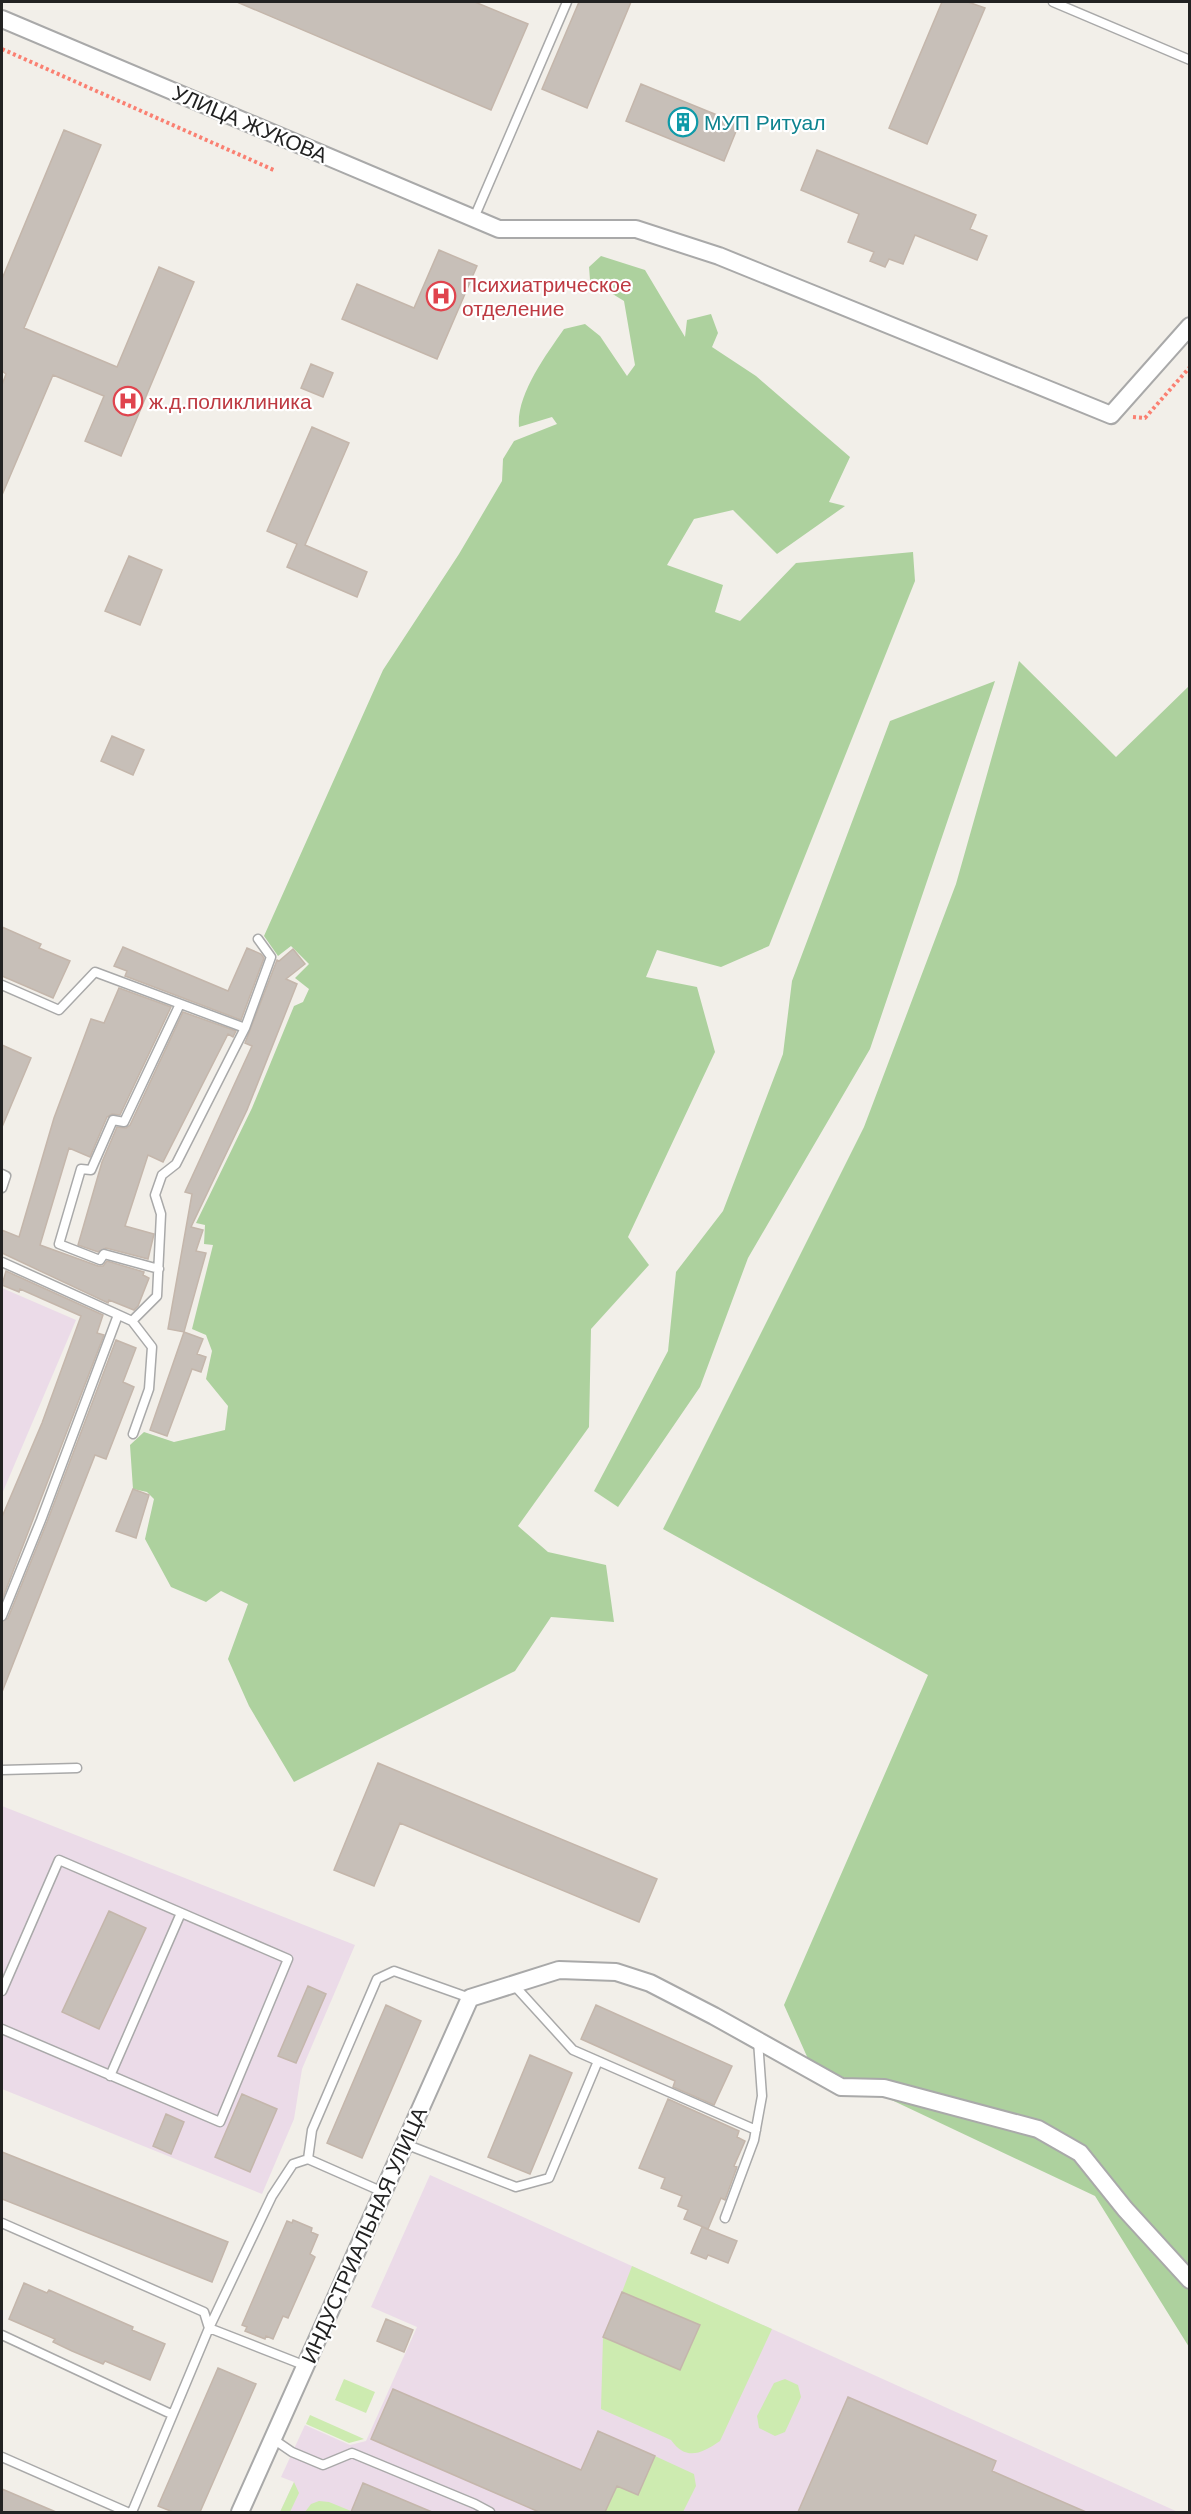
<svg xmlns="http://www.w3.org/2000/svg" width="1191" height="2514" font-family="Arial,sans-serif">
<rect width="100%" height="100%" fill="#f2efe9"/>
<!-- industrial -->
<path fill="#ebdbe8" d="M 2,1288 L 76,1320 L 2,1494 Z
M 2,1806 L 355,1945 L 302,2069 L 294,2119 L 262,2194 L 2,2089 Z
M 430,2175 L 1178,2512 L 280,2512 L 294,2482 L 281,2477 L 305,2425 L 350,2445 L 366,2441 L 417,2327 L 371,2307 Z"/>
<!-- grass -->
<path fill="#cdebb0" d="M 632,2266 L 772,2329 L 720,2441 C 701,2454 686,2461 671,2440 L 601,2409 L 603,2337 L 680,2370 L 700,2325 L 622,2292 Z
M 344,2379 L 375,2392 L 366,2413 L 335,2400 Z
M 785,2379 L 798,2385 L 801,2397 L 785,2432 L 775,2436 L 759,2428 L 757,2416 L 774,2383 Z
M 310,2415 L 364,2439 L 349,2443 L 306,2424 Z
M 655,2456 L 694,2474 L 696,2486 L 683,2512 L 605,2512 L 617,2486 L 638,2494 Z
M 294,2482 L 299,2493 L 290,2512 L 280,2512 Z
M 319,2501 L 329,2502 L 351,2511 L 305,2512 L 311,2504 Z"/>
<!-- forest -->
<path fill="#add19e" d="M 601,256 L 645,270 L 685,337 L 687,320 L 711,314 L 718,333 L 712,347 L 756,376 L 850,457 L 829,502 L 845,506 L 777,554 L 733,510 L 694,519 L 667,565 L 723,585 L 715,612 L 740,621 L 796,563 L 913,552 L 915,581 L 769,946 L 721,967 L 657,950 L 646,977 L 697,987 L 715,1052 L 628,1237 L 649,1265 L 591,1329 L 589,1427 L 518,1526 L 548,1552 L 606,1565 L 614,1622 L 551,1617 L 515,1671 L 294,1782 L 249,1706 L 228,1659 L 248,1604 L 221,1591 L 206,1602 L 171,1587 L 145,1539 L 154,1499 L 147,1492 L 133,1489 L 130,1445 L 144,1432 L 174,1442 L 225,1430 L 228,1406 L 206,1379 L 212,1351 L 206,1335 L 192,1329 L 213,1245 L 204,1244 L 205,1225 L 196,1223 L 252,1108 L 294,1006 L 303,1002 L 309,989 L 295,978 L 309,964 L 291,946 L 278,956 L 264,936 L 383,670 L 459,554 L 502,481 L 503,459 L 514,441 L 557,424 L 552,417 L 519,427 C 516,395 546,355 564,329 L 585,324 L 600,336 L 627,376 L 635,365 L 624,301 L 590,280 L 589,267 Z
M 1019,661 L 1116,757 L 1189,686 L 1189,2347 L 1095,2196 L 809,2061 L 784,2005 L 928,1675 L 663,1529 L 864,1127 L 956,884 Z
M 995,681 L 870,1049 L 748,1258 L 700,1387 L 618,1507 L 594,1491 L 668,1351 L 676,1272 L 723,1211 L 783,1054 L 792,981 L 890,721 Z"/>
<!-- building -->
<path fill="#c7bfb8" stroke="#c4b6ab" stroke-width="1.5" d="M 237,2 L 475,2 L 528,24 L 491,110 Z
M 579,2 L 631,2 L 587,108 L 542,89 Z
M 942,2 L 968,2 L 985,8 L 927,144 L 889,128 Z
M 641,84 L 739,124 L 724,161 L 626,121 Z
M 64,130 L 101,145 L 24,328 L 117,367 L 159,267 L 194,282 L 121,456 L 85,441 L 104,396 L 53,375 L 2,495 L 2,385 L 6,374 L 2,371 L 2,279 Z
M 817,150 L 976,215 L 970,229 L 987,236 L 977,260 L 915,235 L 903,264 L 889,259 L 885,267 L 870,261 L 874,252 L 848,242 L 859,214 L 801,190 Z
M 439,250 L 477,266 L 437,359 L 342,319 L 357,284 L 414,308 Z
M 311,364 L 333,373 L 323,397 L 301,388 Z
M 312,427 L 349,443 L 305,545 L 367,572 L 357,597 L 287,567 L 297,544 L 267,531 Z
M 129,556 L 162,570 L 140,625 L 105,611 Z
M 112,736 L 144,750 L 133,775 L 101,761 Z
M 2,927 L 41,944 L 39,948 L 70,961 L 53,998 L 2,976 Z
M 123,947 L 228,991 L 247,948 L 261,954 L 264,958 L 241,1020 L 125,976 L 127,971 L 114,966 Z
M 293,949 L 305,964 L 286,979 L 297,984 L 247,1110 L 191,1227 L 203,1230 L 196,1251 L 206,1253 L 184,1332 L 168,1329 L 192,1194 L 185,1192 L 252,1046 L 245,1043 L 277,960 L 279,961 Z
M 119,988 L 171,1007 L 120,1115 L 112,1114 L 107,1117 L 90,1157 L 69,1148 L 40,1245 L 98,1266 L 103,1266 L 107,1261 L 144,1272 L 143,1275 L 149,1278 L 138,1306 L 134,1310 L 109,1300 L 108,1303 L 2,1253 L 2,1230 L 19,1237 L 54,1118 L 91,1019 L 104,1023 Z
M 183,1012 L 236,1031 L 233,1037 L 228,1034 L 163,1162 L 148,1155 L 125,1226 L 154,1234 L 148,1259 L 106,1248 L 98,1252 L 78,1245 L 102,1162 L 117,1127 L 126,1128 L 130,1125 Z
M 2,1045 L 31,1058 L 2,1127 Z
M 6,1271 L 103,1315 L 97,1333 L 104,1335 L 2,1600 L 2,1517 L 42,1423 L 81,1316 L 20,1289 L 19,1292 L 2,1285 Z
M 184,1332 L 203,1339 L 197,1354 L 206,1357 L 201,1372 L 192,1369 L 167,1436 L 150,1430 Z
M 116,1340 L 136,1348 L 123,1382 L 134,1387 L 106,1459 L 95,1455 L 2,1692 L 2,1622 L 8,1618 L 47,1522 Z
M 133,1489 L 149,1495 L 136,1538 L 116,1531 Z
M 378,1763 L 657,1879 L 639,1922 L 400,1823 L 374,1886 L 334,1870 Z
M 109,1911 L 146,1928 L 99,2029 L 62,2012 Z
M 308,1986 L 326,1994 L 296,2063 L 278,2056 Z
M 386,2005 L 421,2021 L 362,2158 L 327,2143 Z
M 596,2005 L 732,2066 L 714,2105 L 673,2087 L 675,2081 L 581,2039 Z
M 530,2055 L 572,2073 L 530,2174 L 488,2157 Z
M 242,2094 L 277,2109 L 250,2172 L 215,2157 Z
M 668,2099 L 739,2131 L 737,2137 L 745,2141 L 734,2166 L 737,2167 L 725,2200 L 721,2198 L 708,2229 L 684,2219 L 688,2210 L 678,2206 L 682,2196 L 661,2188 L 665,2178 L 639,2168 Z
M 166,2114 L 184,2122 L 171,2154 L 153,2146 Z
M 2,2152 L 228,2242 L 212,2282 L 2,2199 Z
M 293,2220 L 312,2228 L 311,2232 L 318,2235 L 310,2254 L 315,2257 L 288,2318 L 283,2316 L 273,2339 L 266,2336 L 265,2339 L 245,2331 L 247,2327 L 242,2325 L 287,2221 L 292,2223 Z
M 702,2227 L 737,2241 L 728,2263 L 708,2255 L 706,2259 L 691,2253 Z
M 24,2283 L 47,2293 L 49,2290 L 133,2327 L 132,2330 L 165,2344 L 150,2380 L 105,2361 L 103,2364 L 72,2351 L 53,2342 L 55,2339 L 9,2319 Z
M 622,2292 L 700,2325 L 680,2370 L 603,2337 Z
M 386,2319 L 413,2330 L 404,2352 L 377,2341 Z
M 218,2368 L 256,2384 L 200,2512 L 173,2512 L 158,2506 Z
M 393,2389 L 581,2470 L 598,2431 L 655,2456 L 638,2495 L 617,2486 L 605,2512 L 539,2512 L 371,2439 Z
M 848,2397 L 996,2461 L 992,2471 L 1086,2512 L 798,2512 Z
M 363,2483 L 432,2512 L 351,2512 Z
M 2,2489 L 56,2512 L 2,2512 Z"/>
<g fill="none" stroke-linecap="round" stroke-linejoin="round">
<!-- service casing -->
<g stroke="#a9a9a9" stroke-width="11">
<path id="service" d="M 1053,2 L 1190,60
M 474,218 L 567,2
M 2,985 L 59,1010 L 95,972 L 245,1028 L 176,1164 L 162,1175 L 155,1195 L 161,1214 L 157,1296 L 132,1321 L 2,1262
M 245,1028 L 271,957 L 258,939
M 2,1174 L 6,1176 L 2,1188
M 159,1269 L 104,1254 L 100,1260 L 59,1244 L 81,1169 L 91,1170 L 113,1120 L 124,1122 L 180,1004
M 132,1321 L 152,1347 L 149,1389 L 133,1434
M 2,1616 L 41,1520 L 118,1315
M 2,1770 L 77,1768
M 513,1984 L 573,2050 L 756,2130
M 2,1991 L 59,1860 L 288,1959 L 220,2122 L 2,2029
M 110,2076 L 181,1913
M 405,2144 L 516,2187 L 549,2178 L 598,2061
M 308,2159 L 383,2192
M 725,2218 L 754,2140 L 762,2096 L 758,2041
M 2,2223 L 204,2312 L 209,2328 L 306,2366
M 2,2335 L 171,2414
M 273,2439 L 292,2452 L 323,2465 L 352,2453 L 475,2504 L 490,2512
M 2,2457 L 127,2512
M 132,2512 L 209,2328 L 272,2196 L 293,2164 L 308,2159 L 312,2130 L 377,1979 L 394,1971 L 470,1998"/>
</g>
<!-- minor casing -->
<g stroke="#a9a9a9" stroke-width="20">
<path id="minor" d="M 2,19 L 499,229 L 636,229 L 719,256 L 1111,415 L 1190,326
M 240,2512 L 470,1998 L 559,1970 L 616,1972 L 650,1983 L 714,2016 L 841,2087 L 884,2088 L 1038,2129 L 1080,2153 L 1125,2209 L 1190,2280"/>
</g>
<!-- path -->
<path stroke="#fa8072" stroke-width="4" stroke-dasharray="3 3" stroke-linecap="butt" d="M 2,49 L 276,171
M 1133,417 L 1145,418 L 1190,367"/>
<!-- service -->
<use href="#service" stroke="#fff" stroke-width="8"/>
<!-- minor -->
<use href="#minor" stroke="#fff" stroke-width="16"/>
</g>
<!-- icons -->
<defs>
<g id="building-ring" transform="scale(1.5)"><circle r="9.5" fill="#fff" stroke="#0f9aa8" stroke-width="1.5"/><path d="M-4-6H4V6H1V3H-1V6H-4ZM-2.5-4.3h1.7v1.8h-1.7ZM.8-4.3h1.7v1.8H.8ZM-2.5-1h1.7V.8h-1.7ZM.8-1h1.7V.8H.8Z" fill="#0f9aa8"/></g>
<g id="hospital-ring" transform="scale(1.5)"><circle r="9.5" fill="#fff" stroke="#e0444e" stroke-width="1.5"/><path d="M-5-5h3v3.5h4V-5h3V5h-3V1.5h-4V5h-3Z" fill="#e0444e"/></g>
</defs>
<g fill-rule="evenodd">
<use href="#building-ring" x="683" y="122"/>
<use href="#hospital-ring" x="441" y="296"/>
<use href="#hospital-ring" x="128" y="401"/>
</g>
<g text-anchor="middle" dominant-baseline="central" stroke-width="4.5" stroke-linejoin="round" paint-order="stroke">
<!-- culture labels -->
<g font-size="21" fill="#0d838f" stroke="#fff" text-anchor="start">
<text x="704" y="122">МУП Ритуал</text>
</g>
<!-- street labels -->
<g font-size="21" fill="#222" stroke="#fff">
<text transform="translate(250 124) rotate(23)">УЛИЦА ЖУКОВА</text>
<text transform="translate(364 2235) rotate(-66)">ИНДУСТРИАЛЬНАЯ УЛИЦА</text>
</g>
<!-- health labels -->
<g font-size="21" fill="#be3a42" stroke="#fff" text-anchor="start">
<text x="462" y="284">Психиатрическое<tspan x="462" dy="24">отделение</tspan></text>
<text x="149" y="401">ж.д.поликлиника</text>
</g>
</g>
<!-- border -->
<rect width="1191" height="2514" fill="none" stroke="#222222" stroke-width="6"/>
</svg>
